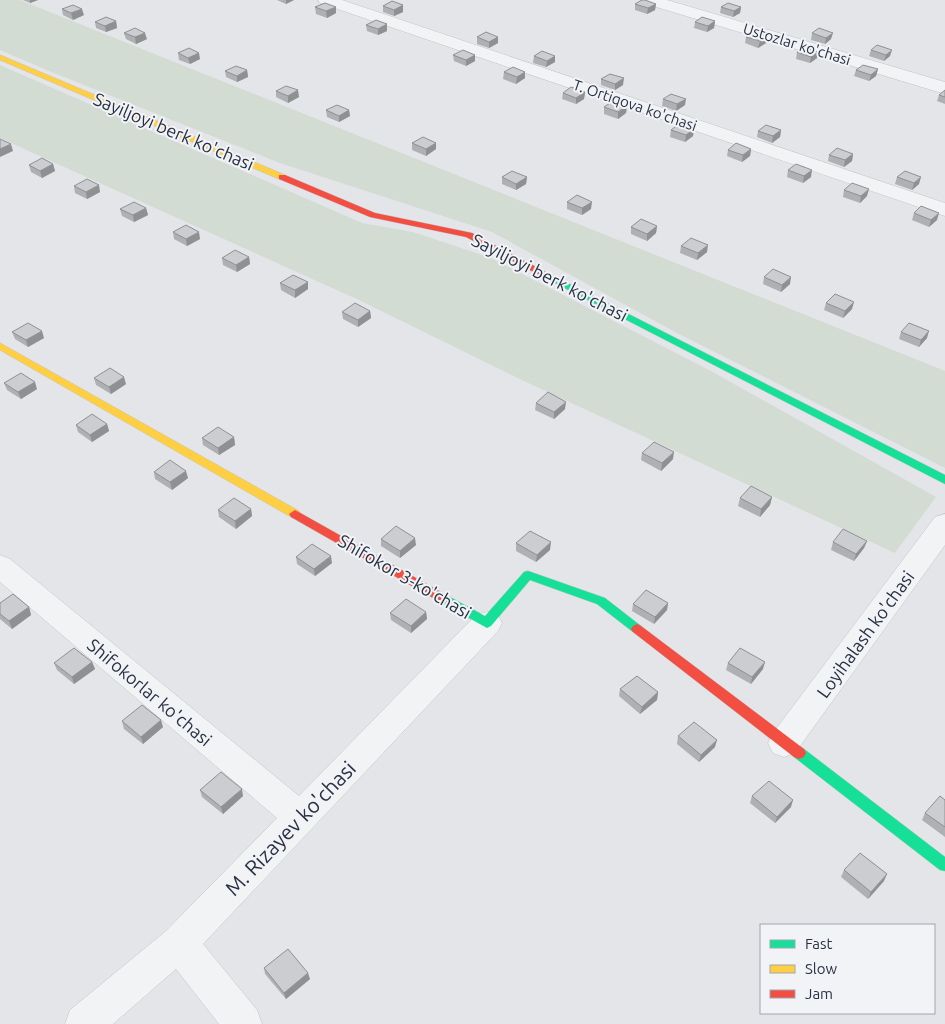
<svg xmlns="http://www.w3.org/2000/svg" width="945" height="1024" font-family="Ubuntu,sans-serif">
<rect width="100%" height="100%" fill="#e3e5e8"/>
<!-- green -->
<path fill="#d3dcd3" d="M 0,0 L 20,0 L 945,371 L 945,468 L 677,333 L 492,232 L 280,163 L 49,71 L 0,50 Z
M 0,65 L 362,223 L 413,232 L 491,258 L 711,371 L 936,497 L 895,553 L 524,381 L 361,301 L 0,138 Z"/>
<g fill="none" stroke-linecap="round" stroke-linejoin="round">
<!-- street casing -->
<g stroke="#c1c3c6" stroke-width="1">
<path id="street" d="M 318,0 L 342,0 L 945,203 L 945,216 L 320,3 Z
M 641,0 L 667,0 L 945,82 L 945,94 L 643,3 Z
M 945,514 L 945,545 L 795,753 L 784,757 L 773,753 L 768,743 L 773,733 L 935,517 Z
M 0,555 L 10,559 L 299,796 L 476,615 L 487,612 L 498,615 L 502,623 L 498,631 L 203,944 L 257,1010 L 262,1024 L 219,1024 L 176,969 L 113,1024 L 65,1024 L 70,1010 L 166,931 L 277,818 L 0,582 Z"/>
</g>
<!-- fast casing -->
<g stroke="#c1c3c6" stroke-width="1">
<path id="fast" d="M 550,274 L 945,475 L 945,484 L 547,279 L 545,277 Z
M 528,571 L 605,598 L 641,626 L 643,629 L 641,632 L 633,632 L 597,604 L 530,580 L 491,626 L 487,628 L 440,602 L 438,599 L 440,596 L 448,596 L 485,616 L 524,572 Z
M 799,747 L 804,749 L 945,857 L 945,871 L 940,870 L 794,757 L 792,753 L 794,749 Z"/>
</g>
<!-- slow casing -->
<g stroke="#c1c3c6" stroke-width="1">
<path id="slow" d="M 0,55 L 285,175 L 286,177 L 285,179 L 279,179 L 0,60 Z
M 0,343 L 299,511 L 301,514 L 299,517 L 291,517 L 0,350 Z"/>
</g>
<!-- jam casing -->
<g stroke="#c1c3c6" stroke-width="1">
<path id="jam" d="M 279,175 L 285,175 L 375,213 L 472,233 L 555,277 L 553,279 L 547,279 L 466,237 L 370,217 L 279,179 Z
M 295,510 L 448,596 L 450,599 L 448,602 L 440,602 L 291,517 L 289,514 Z
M 637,624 L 641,626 L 804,749 L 806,753 L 804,757 L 799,759 L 794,757 L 633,632 L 631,629 L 633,626 Z"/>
</g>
<!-- street -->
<use href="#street" fill="#f2f3f5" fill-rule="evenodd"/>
<!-- fast -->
<use href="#fast" fill="#16e098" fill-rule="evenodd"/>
<!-- slow -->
<use href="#slow" fill="#ffcf43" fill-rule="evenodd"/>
<!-- jam -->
<use href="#jam" fill="#f24e42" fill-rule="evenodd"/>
</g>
<!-- wall -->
<path fill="#afb0b3" d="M 23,0 L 38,0 L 30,3 Z
M 277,0 L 294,0 L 286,4 Z
M 635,4 L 656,4 L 655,10 L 647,14 L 635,10 Z
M 383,6 L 403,12 L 394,16 L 383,12 Z
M 315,7 L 336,13 L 327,18 L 316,14 Z
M 721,7 L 741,7 L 740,13 L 733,17 L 720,13 Z
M 62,9 L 84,15 L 73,20 L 63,15 Z
M 116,21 L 117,28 L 106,32 L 96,28 L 95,22 Z
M 715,21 L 714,28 L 707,32 L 694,28 L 695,22 Z
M 366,25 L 387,31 L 378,35 L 367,31 Z
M 124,33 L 147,39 L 136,44 L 126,39 Z
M 812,33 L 831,39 L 825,44 L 811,40 Z
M 477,37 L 498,37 L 498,43 L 489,48 L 477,44 Z
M 746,37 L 766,43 L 758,48 L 745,43 Z
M 871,50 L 890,56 L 884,61 L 869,56 Z
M 797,52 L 817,58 L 810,63 L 796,59 Z
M 178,53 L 200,59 L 190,64 L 179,60 Z
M 453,55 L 475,61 L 466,66 L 454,61 Z
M 534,56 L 555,62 L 546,67 L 533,63 Z
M 878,69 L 876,76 L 869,81 L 854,76 L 856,70 Z
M 247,70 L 248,77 L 237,82 L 226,77 L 225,71 Z
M 504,72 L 525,72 L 525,78 L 516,84 L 503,79 Z
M 601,79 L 623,85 L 615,90 L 601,85 Z
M 945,90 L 945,104 L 937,101 L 939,95 Z
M 276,91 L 299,97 L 288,103 L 276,97 Z
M 585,92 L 584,99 L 576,104 L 562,99 L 563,93 Z
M 663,99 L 685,105 L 676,111 L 662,106 Z
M 627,106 L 626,113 L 618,119 L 604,114 L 604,107 Z
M 326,110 L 349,110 L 350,116 L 339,122 L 327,117 Z
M 694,129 L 693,136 L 685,142 L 670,137 L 671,130 Z
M 781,130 L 780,137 L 772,143 L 757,137 L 758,131 Z
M 412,143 L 436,143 L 436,149 L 426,156 L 412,150 Z
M 751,149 L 750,156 L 742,162 L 727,156 L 728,150 Z
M 853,154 L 852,161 L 844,167 L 828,161 L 829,155 Z
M 53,164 L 55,171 L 42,178 L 31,172 L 29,165 Z
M 788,170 L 811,177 L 803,183 L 787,177 Z
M 502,177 L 527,177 L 526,184 L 516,190 L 502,184 Z
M 897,177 L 919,184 L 912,190 L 895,184 Z
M 74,186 L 100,192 L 87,199 L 75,193 Z
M 844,190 L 867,196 L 860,203 L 843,197 Z
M 567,202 L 591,209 L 582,215 L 567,209 Z
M 146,208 L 148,215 L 134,222 L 122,216 L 120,209 Z
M 914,213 L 937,220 L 929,227 L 912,220 Z
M 657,226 L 656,233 L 647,241 L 631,234 L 631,227 Z
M 173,232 L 200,239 L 187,246 L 174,239 Z
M 681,246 L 707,252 L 697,260 L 680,253 Z
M 249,257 L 250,264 L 237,272 L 223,265 L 222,258 Z
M 764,277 L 790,284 L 781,292 L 763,284 Z
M 280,283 L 308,289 L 295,298 L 281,290 Z
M 826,303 L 852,309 L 843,318 L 824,310 Z
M 370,311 L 371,318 L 358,327 L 343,319 L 342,312 Z
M 12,332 L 44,338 L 28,347 L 15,339 Z
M 901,332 L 927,338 L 919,347 L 899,339 Z
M 94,378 L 126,384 L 111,394 L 96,385 Z
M 4,383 L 37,389 L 21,399 L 7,390 Z
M 536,403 L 565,409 L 554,419 L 535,410 Z
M 107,424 L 109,431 L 92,442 L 78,432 L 76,425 Z
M 234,437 L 235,445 L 219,455 L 203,445 L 202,438 Z
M 642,453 L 673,459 L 661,471 L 641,460 Z
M 154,472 L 188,478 L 172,490 L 155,479 Z
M 772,497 L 770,505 L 760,517 L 738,506 L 740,498 Z
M 251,509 L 252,516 L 236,529 L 219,517 L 218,510 Z
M 381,539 L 416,545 L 400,558 L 381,546 Z
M 867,541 L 864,548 L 854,561 L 831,550 L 833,542 Z
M 516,543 L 550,550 L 536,562 L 516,551 Z
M 296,557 L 332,563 L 315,576 L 297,564 Z
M 0,603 L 29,607 L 31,615 L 12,629 L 0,619 Z
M 668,603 L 667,610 L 654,624 L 632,611 L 633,604 Z
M 426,612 L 427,619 L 411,633 L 391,620 L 390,613 Z
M 92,662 L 95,669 L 74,684 L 57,670 L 54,663 Z
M 728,663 L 763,669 L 751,684 L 726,670 Z
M 620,689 L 658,692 L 657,700 L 640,714 L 619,696 Z
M 122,721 L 163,727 L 143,744 L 124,729 Z
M 678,736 L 715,747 L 699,762 L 677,744 Z
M 200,790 L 243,796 L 223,814 L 202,797 Z
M 752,796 L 791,807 L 775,823 L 750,803 Z
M 945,800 L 945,837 L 922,820 L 925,813 Z
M 844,870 L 884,881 L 868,899 L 841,877 Z
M 264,968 L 310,979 L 286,999 L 265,974 Z"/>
<!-- shaded-wall -->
<path fill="#8e9092" d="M 30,0 L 38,0 L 30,3 Z
M 286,0 L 294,0 L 286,4 Z
M 656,4 L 655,10 L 647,14 L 648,8 Z
M 403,5 L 403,12 L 394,16 L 394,10 Z
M 336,7 L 336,13 L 327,18 L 326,11 Z
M 741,7 L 740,13 L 733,17 L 734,11 Z
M 82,9 L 84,15 L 73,20 L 71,13 Z
M 116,21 L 117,28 L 106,32 L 105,26 Z
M 715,21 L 714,28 L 707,32 L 708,26 Z
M 387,24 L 387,31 L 378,35 L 378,29 Z
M 145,33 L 147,39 L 136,44 L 135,37 Z
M 833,33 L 831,39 L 825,44 L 826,38 Z
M 767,36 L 766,43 L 758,48 L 760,41 Z
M 498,37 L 498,43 L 489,48 L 489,42 Z
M 892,50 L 890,56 L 884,61 L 886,55 Z
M 818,52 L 817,58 L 810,63 L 811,57 Z
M 199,53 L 200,59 L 190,64 L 188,58 Z
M 475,55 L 475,61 L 466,66 L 466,60 Z
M 555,56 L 555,62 L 546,67 L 547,61 Z
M 878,69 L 876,76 L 869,81 L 871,75 Z
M 247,70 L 248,77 L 237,82 L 237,76 Z
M 525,72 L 525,78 L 516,84 L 517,77 Z
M 624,78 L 623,85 L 615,90 L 615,84 Z
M 298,90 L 299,97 L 288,103 L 288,96 Z
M 585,92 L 584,99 L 576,104 L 576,98 Z
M 686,99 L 685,105 L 676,111 L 677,104 Z
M 627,106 L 626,113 L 618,119 L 618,112 Z
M 349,110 L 350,116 L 339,122 L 339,116 Z
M 694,129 L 693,136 L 685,142 L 686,135 Z
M 781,130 L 780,137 L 772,143 L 773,136 Z
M 436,143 L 436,149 L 426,156 L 426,149 Z
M 11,144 L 13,151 L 0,157 L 0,149 Z
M 751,149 L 750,156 L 742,162 L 743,155 Z
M 853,154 L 852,161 L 844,167 L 845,160 Z
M 53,164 L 55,171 L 42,178 L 40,171 Z
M 812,170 L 811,177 L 803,183 L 804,176 Z
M 527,177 L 526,184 L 516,190 L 516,184 Z
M 921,177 L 919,184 L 912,190 L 914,183 Z
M 99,185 L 100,192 L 87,199 L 86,192 Z
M 869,189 L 867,196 L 860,203 L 861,196 Z
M 592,202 L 591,209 L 582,215 L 582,208 Z
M 146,208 L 148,215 L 134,222 L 133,215 Z
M 939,213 L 937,220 L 929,227 L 931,220 Z
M 657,226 L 656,233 L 647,241 L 647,234 Z
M 199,232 L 200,239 L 187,246 L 186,239 Z
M 708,245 L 707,252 L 697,260 L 698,253 Z
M 249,257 L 250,264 L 237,272 L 236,265 Z
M 791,277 L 790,284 L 781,292 L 782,285 Z
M 308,282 L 308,289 L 295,298 L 295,290 Z
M 854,302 L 852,309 L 843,318 L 845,311 Z
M 370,311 L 371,318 L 358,327 L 358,320 Z
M 42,331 L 44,338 L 28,347 L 26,340 Z
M 929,331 L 927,338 L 919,347 L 921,340 Z
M 124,377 L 126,384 L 111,394 L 109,387 Z
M 35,382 L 37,389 L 21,399 L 18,392 Z
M 566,402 L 565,409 L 554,419 L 554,412 Z
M 107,424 L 109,431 L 92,442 L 90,435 Z
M 234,437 L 235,445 L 219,455 L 218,448 Z
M 674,452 L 673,459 L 661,471 L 662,463 Z
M 186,471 L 188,478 L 172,490 L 170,482 Z
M 772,497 L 770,505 L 760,517 L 761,509 Z
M 251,509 L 252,516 L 236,529 L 235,521 Z
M 415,538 L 416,545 L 400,558 L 400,551 Z
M 867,541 L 864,548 L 854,561 L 856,554 Z
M 551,542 L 550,550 L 536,562 L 537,555 Z
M 331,556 L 332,563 L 315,576 L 314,569 Z
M 668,603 L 667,610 L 654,624 L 655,617 Z
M 29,607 L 31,615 L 12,629 L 9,621 Z
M 426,612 L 427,619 L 411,633 L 411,626 Z
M 92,662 L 95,669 L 74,684 L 72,677 Z
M 765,662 L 763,669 L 751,684 L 752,677 Z
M 658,692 L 657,700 L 640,714 L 642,707 Z
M 161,720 L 163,727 L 143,744 L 141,737 Z
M 717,740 L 715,747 L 699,762 L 701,755 Z
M 242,789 L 243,796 L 223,814 L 221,807 Z
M 793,800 L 791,807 L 775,823 L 777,817 Z
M 887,874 L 884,881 L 868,899 L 871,892 Z
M 308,973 L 310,979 L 286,999 L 284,993 Z"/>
<!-- building -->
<path fill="#cbcdd0" stroke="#8e9092" d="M 642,0 L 645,0 L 656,4 L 648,8 L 635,4 Z
M 392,1 L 403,5 L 394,10 L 383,6 Z
M 325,3 L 336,7 L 326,11 L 315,7 Z
M 728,3 L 741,7 L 734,11 L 721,7 Z
M 73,5 L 82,9 L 71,13 L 62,9 Z
M 106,17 L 116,21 L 105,26 L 95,22 Z
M 702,17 L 715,21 L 708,26 L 695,22 Z
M 376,20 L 387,24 L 378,29 L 366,25 Z
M 135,28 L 145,33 L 135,37 L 124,33 Z
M 819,28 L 833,33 L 826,38 L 812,33 Z
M 486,32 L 498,37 L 489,42 L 477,37 Z
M 753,32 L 767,36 L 760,41 L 746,37 Z
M 877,45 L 892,50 L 886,55 L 871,50 Z
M 804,47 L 818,52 L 811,57 L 797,52 Z
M 189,48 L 199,53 L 188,58 L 178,53 Z
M 463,50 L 475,55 L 466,60 L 453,55 Z
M 542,51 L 555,56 L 547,61 L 534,56 Z
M 863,65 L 878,69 L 871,75 L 856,70 Z
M 236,66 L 247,70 L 237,76 L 225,71 Z
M 513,67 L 525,72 L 517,77 L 504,72 Z
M 610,74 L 624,78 L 615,84 L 601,79 Z
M 286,86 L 298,90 L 288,96 L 276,91 Z
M 571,87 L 585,92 L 576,98 L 563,93 Z
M 945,90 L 945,97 L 939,95 Z
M 671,94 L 686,99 L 677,104 L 663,99 Z
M 613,101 L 627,106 L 618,112 L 604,107 Z
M 337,105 L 349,110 L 339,116 L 326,110 Z
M 679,124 L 694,129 L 686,135 L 671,130 Z
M 766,125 L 781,130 L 773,136 L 758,131 Z
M 423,137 L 436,143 L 426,149 L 412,143 Z
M 0,139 L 11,144 L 0,149 Z
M 736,143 L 751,149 L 743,155 L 728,150 Z
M 837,148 L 853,154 L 845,160 L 829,155 Z
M 42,158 L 53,164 L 40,171 L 29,165 Z
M 796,164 L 812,170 L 804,176 L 788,170 Z
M 512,171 L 527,177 L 516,184 L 502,177 Z
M 905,171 L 921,177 L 914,183 L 897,177 Z
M 87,179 L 99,185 L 86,192 L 74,186 Z
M 852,183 L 869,189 L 861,196 L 844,190 Z
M 577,195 L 592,202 L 582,208 L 567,202 Z
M 134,202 L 146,208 L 133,215 L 120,209 Z
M 921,206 L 939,213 L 931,220 L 914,213 Z
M 641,219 L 657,226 L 647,234 L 631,227 Z
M 186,225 L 199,232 L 186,239 L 173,232 Z
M 691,238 L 708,245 L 698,253 L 681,246 Z
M 235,250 L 249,257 L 236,265 L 222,258 Z
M 773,269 L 791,277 L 782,285 L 764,277 Z
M 293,275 L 308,282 L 295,290 L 280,283 Z
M 835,294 L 854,302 L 845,311 L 826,303 Z
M 355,303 L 370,311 L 358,320 L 342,312 Z
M 28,323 L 42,331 L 26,340 L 12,332 Z
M 909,323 L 929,331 L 921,340 L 901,332 Z
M 110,368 L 124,377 L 109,387 L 94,378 Z
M 21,373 L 35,382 L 18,392 L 4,383 Z
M 548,392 L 566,402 L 554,412 L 536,403 Z
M 92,414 L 107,424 L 90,435 L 76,425 Z
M 218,427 L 234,437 L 218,448 L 202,438 Z
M 654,442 L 674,452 L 662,463 L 642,453 Z
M 170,460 L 186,471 L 170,482 L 154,472 Z
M 751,486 L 772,497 L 761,509 L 740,498 Z
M 234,498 L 251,509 L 235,521 L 218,510 Z
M 396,526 L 415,538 L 400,551 L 381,539 Z
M 843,529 L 867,541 L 856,554 L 833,542 Z
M 530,531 L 551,542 L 537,555 L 516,543 Z
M 312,544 L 331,556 L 314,569 L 296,557 Z
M 646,590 L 668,603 L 655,617 L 633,604 Z
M 13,594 L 29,607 L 9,621 L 0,614 L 0,603 Z
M 406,599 L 426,612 L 411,626 L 390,613 Z
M 74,648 L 92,662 L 72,677 L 54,663 Z
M 740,648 L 765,662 L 752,677 L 728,663 Z
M 637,676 L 658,692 L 642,707 L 620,689 Z
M 142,705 L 161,720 L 141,737 L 122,721 Z
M 694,722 L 717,740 L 701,755 L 678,736 Z
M 221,772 L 242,789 L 221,807 L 200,790 Z
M 769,781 L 793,800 L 777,817 L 752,796 Z
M 940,796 L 945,800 L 945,827 L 925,813 Z
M 860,853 L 887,874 L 871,892 L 844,870 Z
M 288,949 L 308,973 L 284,993 L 264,968 Z"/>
<g text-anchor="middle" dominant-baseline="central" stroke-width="4" stroke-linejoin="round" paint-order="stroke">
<!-- far-street labels -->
<g font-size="15" fill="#293242" stroke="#f1f3f7">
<text transform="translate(797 44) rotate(17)">Ustozlar ko'chasi</text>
<text transform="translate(635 105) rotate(19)">T. Ortiqova ko'chasi</text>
</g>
<!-- street labels -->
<g font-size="18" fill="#293242" stroke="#f1f3f7">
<text transform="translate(174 131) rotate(23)">Sayiljoyi berk ko'chasi</text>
<text transform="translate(550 277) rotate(27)">Sayiljoyi berk ko'chasi</text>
<text transform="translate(405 576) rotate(30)">Shifokor 3-ko'chasi</text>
<text transform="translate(865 634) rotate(-54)">Loyihalash ko'chasi</text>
<text transform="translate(150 692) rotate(40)">Shifokorlar ko'chasi</text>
</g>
<!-- near-street labels -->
<g font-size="21" fill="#293242" stroke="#f1f3f7">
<text transform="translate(290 828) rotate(-46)">M. Rizayev ko'chasi</text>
</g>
</g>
<!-- legend -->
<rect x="760" y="924" width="175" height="90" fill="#f1f3f7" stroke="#a1a6af"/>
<rect x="770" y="940" width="25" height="8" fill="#16e098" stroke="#a1a6af"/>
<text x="805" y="949" font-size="15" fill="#293242">Fast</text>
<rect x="770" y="965" width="25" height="8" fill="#ffcf43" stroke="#a1a6af"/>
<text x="805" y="974" font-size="15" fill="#293242">Slow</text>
<rect x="770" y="990" width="25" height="8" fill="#f24e42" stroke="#a1a6af"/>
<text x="805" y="999" font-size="15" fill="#293242">Jam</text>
</svg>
